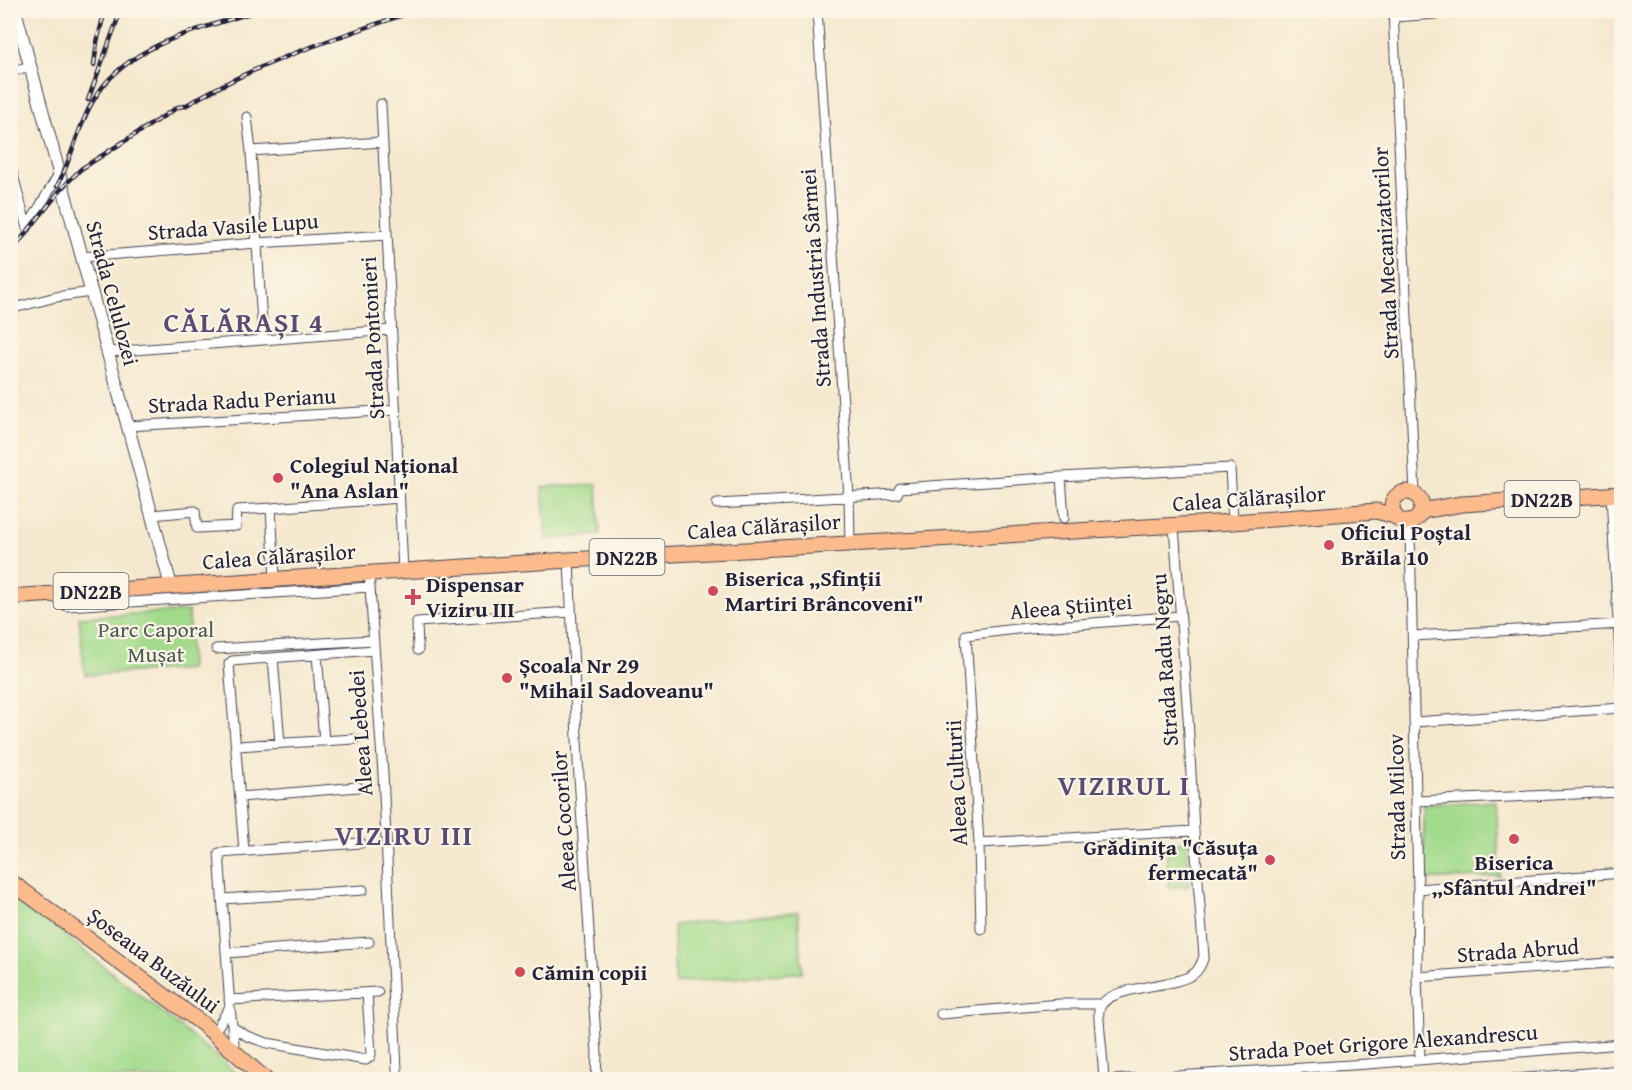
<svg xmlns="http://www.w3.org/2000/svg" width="1632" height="1090" font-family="'Gentium Book Plus',serif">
<rect width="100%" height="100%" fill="#fcf5e5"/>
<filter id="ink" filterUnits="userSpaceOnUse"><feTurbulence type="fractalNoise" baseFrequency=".0167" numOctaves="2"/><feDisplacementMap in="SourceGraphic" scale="12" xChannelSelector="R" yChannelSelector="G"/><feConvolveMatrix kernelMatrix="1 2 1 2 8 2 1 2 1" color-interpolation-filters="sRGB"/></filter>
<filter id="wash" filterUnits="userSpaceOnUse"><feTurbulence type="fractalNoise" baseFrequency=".008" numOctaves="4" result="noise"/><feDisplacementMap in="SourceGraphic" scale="24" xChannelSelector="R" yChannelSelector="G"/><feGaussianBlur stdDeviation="1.35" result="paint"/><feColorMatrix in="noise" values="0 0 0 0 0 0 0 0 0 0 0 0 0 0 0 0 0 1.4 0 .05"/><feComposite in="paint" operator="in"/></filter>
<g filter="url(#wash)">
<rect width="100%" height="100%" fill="#f5e8ce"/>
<!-- green -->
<path fill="#a2da8c" stroke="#627e64" stroke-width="1.5" d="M 597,484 L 600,535 L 546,539 L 542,487 Z
M 189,611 L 190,669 L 85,675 L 79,617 Z
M 1496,801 L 1500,876 L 1424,880 L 1424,806 Z
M 1187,842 L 1189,886 L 1169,888 L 1166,843 Z
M 10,897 L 44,919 L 219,1058 L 242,1079 L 11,1079 Z
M 798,912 L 802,972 L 675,983 L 673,925 Z"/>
</g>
<g filter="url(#ink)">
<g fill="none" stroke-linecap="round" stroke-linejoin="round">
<!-- minor casing -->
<g stroke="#424051" stroke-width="11">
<path id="minor" d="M 817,10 L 849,497 L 850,543
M 1393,10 L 1415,494
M 1393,17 L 1493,10
M 10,72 L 30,66
M 381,104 L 403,571
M 247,117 L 251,151 L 263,339
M 251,151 L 382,142
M 10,164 L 27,228
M 27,228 L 59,174
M 82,257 L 257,243 L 387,235
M 10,309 L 56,297 L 91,292
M 108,352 L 391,330
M 128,426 L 395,410
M 1061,477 L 1230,468 L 1233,522
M 1611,495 L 1622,692
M 717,504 L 897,494 L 900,488 L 1061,477 L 1064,518
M 271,508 L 399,498
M 152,515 L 195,511 L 197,528 L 236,526 L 237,510 L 271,508 L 275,579
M 1413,520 L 1410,533 L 1418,889 L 1417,977 L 1420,1059
M 569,560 L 578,761 L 597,1054 L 596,1080
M 369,573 L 383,774 L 397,1070
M 51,595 L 67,606 L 370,587
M 1413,636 L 1622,624
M 216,649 L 374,640
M 418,650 L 417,622 L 571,612
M 317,655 L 324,741
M 273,658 L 280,743
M 1414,722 L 1622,708
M 236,746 L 355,739
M 240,797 L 358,787
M 1416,801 L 1622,792
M 979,843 L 1194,831
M 244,851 L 229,664 L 232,661 L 374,650
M 1418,889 L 1622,873
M 222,899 L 363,890
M 981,929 L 979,843 L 966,635 L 1017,629 L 1180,616
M 226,953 L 369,942
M 1417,977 L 1622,962
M 229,1000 L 378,992
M 230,1007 L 219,853 L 361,843
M 941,1014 L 1060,1004 L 1102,1004
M 232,1027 L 247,1036 L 267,1043 L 366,1060 L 370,1057 L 371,1054 L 367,993
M 213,1034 L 230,1007 L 235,1053
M 1104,1080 C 1103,1064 1102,1049 1100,1033 C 1100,1026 1098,1017 1099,1010 C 1105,985 1172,988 1192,975 C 1199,971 1202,963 1204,956 L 1194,831 L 1188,717 L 1174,526
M 1112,1080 L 1367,1064 L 1622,1044
M 1502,1080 L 1622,1070"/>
</g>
<!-- tertiary casing -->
<g stroke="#424051" stroke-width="14">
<path id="tertiary" d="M 15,10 L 171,586"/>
</g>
<!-- primary casing -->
<g stroke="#424051" stroke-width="17">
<path id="primary" d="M1392 507a15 15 0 1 1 30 0a15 15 0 1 1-30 0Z
M 1421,511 L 1462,504 L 1622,494
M 10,597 L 569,560 L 1233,522 L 1376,511 L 1395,516
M 10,881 L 204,1025 L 266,1080"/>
</g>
<!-- minor -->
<use href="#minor" stroke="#fff" stroke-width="9"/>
<!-- tertiary -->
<use href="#tertiary" stroke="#fff" stroke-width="12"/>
<!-- primary -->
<use href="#primary" stroke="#fbbb8c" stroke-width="15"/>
<!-- rail casing -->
<g stroke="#22223b" stroke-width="4.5">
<path id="rail" d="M 94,65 L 97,42 L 105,10
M 88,100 L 121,10
M 57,186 C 72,159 77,128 93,101 C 126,43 201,30 259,10
M 10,253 L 63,187 L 81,169 L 178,107 L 185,106 C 258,62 338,37 418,10"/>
</g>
<!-- rail -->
<use href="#rail" stroke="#fcf5e5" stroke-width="2" stroke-dasharray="7" stroke-linecap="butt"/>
</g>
</g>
<!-- markers -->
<g fill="#d1495b" stroke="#fcf5e5" stroke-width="2">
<circle cx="278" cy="478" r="6"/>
<circle cx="1329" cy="545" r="6"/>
<circle cx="713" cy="591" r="6"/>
<path d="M410 588h6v6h6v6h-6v6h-6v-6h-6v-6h6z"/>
<circle cx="507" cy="678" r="6"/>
<circle cx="1514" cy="839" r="6"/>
<circle cx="1270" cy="860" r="6"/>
<circle cx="520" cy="972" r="6"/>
</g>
<g text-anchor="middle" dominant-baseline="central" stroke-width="4.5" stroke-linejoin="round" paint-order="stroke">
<!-- shield labels -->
<g fill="#fcf5e5" stroke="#63616e" stroke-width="1.5">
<rect x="1504.5" y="481" width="75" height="36" rx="4.5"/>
<rect x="589.5" y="539" width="75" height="36" rx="4.5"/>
<rect x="53.5" y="573" width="75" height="36" rx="4.5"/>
</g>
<g font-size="21" font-weight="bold" fill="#22223b">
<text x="1542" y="499">DN22B</text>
<text x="627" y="557">DN22B</text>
<text x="91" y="591">DN22B</text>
</g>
<!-- street labels -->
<g font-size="22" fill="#22223b" stroke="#fcf5e5">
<text transform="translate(233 226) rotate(-4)">Strada Vasile Lupu</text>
<text transform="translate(1385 253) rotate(-93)">Strada Mecanizatorilor</text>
<text transform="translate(815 278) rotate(-94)">Strada Industria Sârmei</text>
<text transform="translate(113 293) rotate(75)">Strada Celulozei</text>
<text transform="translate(372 338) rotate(-93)">Strada Pontonieri</text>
<text transform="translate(242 400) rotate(-3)">Strada Radu Perianu</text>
<text transform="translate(1249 498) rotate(-4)">Calea Călărașilor</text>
<text transform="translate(764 526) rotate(-4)">Calea Călărașilor</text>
<text transform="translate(279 556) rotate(-4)">Calea Călărașilor</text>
<text transform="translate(1071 606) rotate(-5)">Aleea Științei</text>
<text transform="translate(1164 660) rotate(-94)">Strada Radu Negru</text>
<text transform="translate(360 733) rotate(-94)">Aleea Lebedei</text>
<text transform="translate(956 783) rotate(-93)">Aleea Culturii</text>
<text transform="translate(1396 797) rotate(-91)">Strada Milcov</text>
<text transform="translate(563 821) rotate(-94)">Aleea Cocorilor</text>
<text transform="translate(1518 950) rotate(-4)">Strada Abrud</text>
<text transform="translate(154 960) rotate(37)">Șoseaua Buzăului</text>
<text transform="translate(1383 1042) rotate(-4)">Strada Poet Grigore Alexandrescu</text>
</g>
<!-- poi labels -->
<g font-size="22" font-weight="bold" fill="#22223b" stroke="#fcf5e5" text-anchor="start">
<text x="290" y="465">Colegiul Național<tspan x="290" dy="25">"Ana Aslan"</tspan></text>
<text x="1341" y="532">Oficiul Poștal<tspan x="1341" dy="25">Brăila 10</tspan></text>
<text x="725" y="578">Biserica „Sfinții<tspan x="725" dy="25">Martiri Brâncoveni"</tspan></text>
<text x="426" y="584">Dispensar<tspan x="426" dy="25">Viziru III</tspan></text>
<text x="519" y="665">Școala Nr 29<tspan x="519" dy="25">"Mihail Sadoveanu"</tspan></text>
<text x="1258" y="847" text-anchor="end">Grădinița "Căsuța<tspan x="1258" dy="25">fermecată"</tspan></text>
<text x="1514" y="862" text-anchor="middle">Biserica<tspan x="1514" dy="25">„Sfântul Andrei"</tspan></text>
<text x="532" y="972">Cămin copii</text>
</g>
<!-- park labels -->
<g font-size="22" fill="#485953" stroke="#fcf5e5">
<text x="156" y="629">Parc Caporal<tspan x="156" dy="25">Mușat</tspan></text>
</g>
<!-- district labels -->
<g font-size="28" font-weight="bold" letter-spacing="1.5" fill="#594b75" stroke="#fcf5e5">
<text x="244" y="321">CĂLĂRAȘI 4</text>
<text x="1124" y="784">VIZIRUL I</text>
<text x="404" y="834">VIZIRU III</text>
</g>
</g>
<!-- margin -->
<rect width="1632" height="1090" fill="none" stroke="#fcf5e5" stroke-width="36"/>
</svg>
